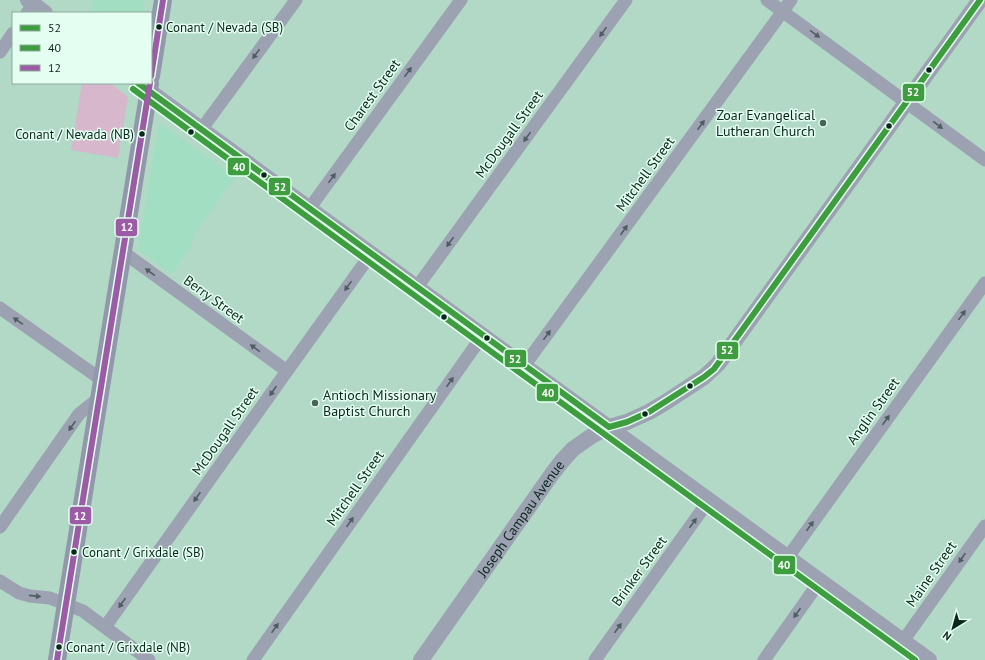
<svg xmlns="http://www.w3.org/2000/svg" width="985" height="660" font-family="'PT Sans',sans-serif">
<rect width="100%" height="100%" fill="#b2d8c6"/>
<!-- built -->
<path fill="#a2dec2" d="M 93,0 L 145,0 L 143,13 L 90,13 Z
M 159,123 L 235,177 L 195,233 L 190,248 L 172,274 L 138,249 Z"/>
<!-- park -->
<path fill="#d6b7cc" d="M 82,83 L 110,83 L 128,97 L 118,158 L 71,150 Z"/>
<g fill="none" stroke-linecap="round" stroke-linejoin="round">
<!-- minor -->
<path stroke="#9da2b3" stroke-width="13" d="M 767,0 L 985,160
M 27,13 L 33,4
M 0,52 L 13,33
M 201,130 L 296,0
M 309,209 L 461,0
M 123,252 L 287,371
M 417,287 L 626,0
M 0,308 L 102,380
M 524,366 L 791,0
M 0,527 L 79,414 L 99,398
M 788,557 L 985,283
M 0,581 L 19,593 L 30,596 L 50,598 L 83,611 L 149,660
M 105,627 L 287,371 L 371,254
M 903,641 L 985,526
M 253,660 L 483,335
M 595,660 L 709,500
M 764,660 L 820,581"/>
<!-- tertiary -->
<g stroke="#9da2b3" stroke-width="16">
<path d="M 28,0 L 45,13"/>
<path d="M 138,83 L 524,366 L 929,660"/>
<path id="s1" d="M 421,660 L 552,474 L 562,461 L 573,449 L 593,435 L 609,427 L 627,422 L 649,412 L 666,402 L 704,377 L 718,364 L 980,0"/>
</g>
<!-- secondary -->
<path stroke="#9397ac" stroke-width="18" d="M 151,76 L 163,0
M 57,660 L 150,83"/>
<!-- bus-1 casing -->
<g stroke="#e4fff1" stroke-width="9">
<path id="bus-1" d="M 138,83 L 609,427
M 609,427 L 627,422 L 649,412 L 704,377 L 714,369 L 980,0"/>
</g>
<!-- bus-2 casing -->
<g stroke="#e4fff1" stroke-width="9">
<path id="bus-2" d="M 133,89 L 519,372 L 915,660"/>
</g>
<!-- bus-3 casing -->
<g stroke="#e4fff1" stroke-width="9">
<path id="bus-3" d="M 151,76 L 163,0
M 57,660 L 150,83"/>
</g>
<!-- bus-1 -->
<use href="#bus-1" stroke="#3e9d3e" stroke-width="6"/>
<!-- bus-2 -->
<use href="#bus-2" stroke="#3e9d3e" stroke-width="6"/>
<!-- bus-3 -->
<use href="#bus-3" stroke="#9b5ba5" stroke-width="6"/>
</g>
<!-- one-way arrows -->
<defs><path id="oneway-solid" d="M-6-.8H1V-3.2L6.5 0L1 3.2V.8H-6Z"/></defs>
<g fill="#4c5e5f">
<use href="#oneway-solid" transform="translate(603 32) rotate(126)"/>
<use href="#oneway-solid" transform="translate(815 34) rotate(36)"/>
<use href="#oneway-solid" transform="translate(256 54) rotate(126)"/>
<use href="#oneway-solid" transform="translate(408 72) rotate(-54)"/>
<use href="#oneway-solid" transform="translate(701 125) rotate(-54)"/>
<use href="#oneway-solid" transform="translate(938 125) rotate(37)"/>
<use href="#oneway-solid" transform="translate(527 137) rotate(126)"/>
<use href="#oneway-solid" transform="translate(332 178) rotate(-54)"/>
<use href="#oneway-solid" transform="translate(624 230) rotate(-54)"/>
<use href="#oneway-solid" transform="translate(450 242) rotate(126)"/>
<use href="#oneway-solid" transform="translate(150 272) rotate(-144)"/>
<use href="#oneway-solid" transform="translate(348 286) rotate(126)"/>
<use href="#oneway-solid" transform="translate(962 315) rotate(-54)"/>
<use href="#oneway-solid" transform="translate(18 321) rotate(-145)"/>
<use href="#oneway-solid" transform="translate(547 335) rotate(-54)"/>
<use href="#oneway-solid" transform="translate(255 348) rotate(-144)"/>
<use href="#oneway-solid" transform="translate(450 382) rotate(-55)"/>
<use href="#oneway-solid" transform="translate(273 391) rotate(125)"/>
<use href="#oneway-solid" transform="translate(886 420) rotate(-54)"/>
<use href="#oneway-solid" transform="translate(72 426) rotate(125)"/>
<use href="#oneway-solid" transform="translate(197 497) rotate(125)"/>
<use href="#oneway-solid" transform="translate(350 522) rotate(-55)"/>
<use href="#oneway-solid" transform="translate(693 523) rotate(-54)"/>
<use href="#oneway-solid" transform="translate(810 526) rotate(-54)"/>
<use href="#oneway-solid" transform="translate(962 558) rotate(125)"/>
<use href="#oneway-solid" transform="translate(35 596) rotate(6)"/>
<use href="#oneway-solid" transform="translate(122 603) rotate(125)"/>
<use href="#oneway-solid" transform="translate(797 613) rotate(125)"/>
<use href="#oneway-solid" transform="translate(275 628) rotate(-55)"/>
<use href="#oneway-solid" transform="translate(618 628) rotate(-54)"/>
</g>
<!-- markers -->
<g fill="#0a271b" stroke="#e4fff1" stroke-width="1.5">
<circle cx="159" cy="27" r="3.5"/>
<circle cx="929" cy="70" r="3.5"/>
<circle cx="889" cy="126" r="3.5"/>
<circle cx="191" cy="132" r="3.5"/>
<circle cx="142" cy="134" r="3.5"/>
<circle cx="264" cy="175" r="3.5"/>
<circle cx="444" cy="317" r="3.5"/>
<circle cx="487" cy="338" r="3.5"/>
<circle cx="690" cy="386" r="3.5"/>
<circle cx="645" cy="414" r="3.5"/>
<circle cx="74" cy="552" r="3.5"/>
<circle cx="59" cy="647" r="3.5"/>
</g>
<g fill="#456557" stroke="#e4fff1" stroke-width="1.5">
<circle cx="823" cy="123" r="4"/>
<circle cx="315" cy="403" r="4"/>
</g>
<g text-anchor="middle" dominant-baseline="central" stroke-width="3" stroke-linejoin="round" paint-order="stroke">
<!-- bus labels -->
<g font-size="13" fill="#0a271b" stroke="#e4fff1" text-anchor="start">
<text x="166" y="27">Conant / Nevada (SB)</text>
<text x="134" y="134" text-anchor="end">Conant / Nevada (NB)</text>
<text x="82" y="552">Conant / Grixdale (SB)</text>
<text x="66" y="647">Conant / Grixdale (NB)</text>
</g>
<!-- street labels -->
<g font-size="14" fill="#0a271b" stroke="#e4fff1">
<text transform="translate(372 95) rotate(-54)">Charest Street</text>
<text transform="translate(509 134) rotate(-54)">McDougall Street</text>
<text transform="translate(645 174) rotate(-54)">Mitchell Street</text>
<text transform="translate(214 299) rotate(36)">Berry Street</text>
<text transform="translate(873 411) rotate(-54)">Anglin Street</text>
<text transform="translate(225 431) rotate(-55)">McDougall Street</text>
<text transform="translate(355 488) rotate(-55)">Mitchell Street</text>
<text stroke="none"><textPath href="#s1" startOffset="173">Joseph Campau Avenue</textPath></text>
<text transform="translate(639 571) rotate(-54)">Brinker Street</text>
<text transform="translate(931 574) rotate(-55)">Maine Street</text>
</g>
<!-- poi labels -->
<g font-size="14" fill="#0a271b" stroke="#e4fff1" text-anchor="end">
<text x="815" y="115">Zoar Evangelical<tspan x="815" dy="16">Lutheran Church</tspan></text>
<text x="323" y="395" text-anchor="start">Antioch Missionary<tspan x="323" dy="16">Baptist Church</tspan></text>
</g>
</g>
<g stroke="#e4fff1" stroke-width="1.5">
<rect x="902" y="83" width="23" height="19" rx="4" fill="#3e9d3e"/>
<rect x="227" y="157" width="23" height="19" rx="4" fill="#3e9d3e"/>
<rect x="268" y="177" width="23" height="19" rx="4" fill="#3e9d3e"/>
<rect x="115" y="218" width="23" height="19" rx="4" fill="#9b5ba5"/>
<rect x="716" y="341" width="23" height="19" rx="4" fill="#3e9d3e"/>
<rect x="504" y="349" width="23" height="19" rx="4" fill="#3e9d3e"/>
<rect x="536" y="383" width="23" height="19" rx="4" fill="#3e9d3e"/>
<rect x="69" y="506" width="23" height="19" rx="4" fill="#9b5ba5"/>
<rect x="773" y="555" width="23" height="20" rx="4" fill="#3e9d3e"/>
</g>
<g font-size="11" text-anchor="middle" font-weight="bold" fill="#fff">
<text x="913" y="96">52</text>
<text x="239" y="171">40</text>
<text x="280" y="191">52</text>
<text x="127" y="231">12</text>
<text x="727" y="354">52</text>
<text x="515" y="363">52</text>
<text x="548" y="397">40</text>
<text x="80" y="520">12</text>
<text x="784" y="569">40</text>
</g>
<!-- legend -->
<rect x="12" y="12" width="140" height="72" fill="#e4fff1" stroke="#8da99b"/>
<rect x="20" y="25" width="20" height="6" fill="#3e9d3e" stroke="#8da99b"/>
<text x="48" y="32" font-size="12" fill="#0a271b">52</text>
<rect x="20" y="45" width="20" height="6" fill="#3e9d3e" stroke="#8da99b"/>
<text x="48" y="52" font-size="12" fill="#0a271b">40</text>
<rect x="20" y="65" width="20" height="6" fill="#9b5ba5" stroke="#8da99b"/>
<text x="48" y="72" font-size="12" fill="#0a271b">12</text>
<!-- north arrow -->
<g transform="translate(953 628) rotate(217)" stroke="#e4fff1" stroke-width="3" paint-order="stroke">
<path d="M0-3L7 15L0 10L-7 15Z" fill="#0a271b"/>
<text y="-6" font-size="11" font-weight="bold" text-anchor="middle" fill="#0a271b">N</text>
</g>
</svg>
